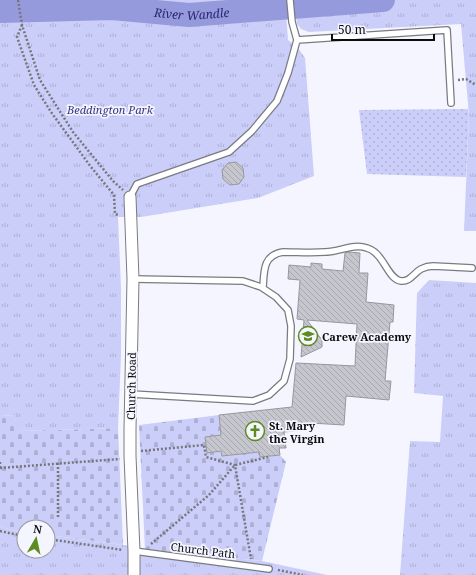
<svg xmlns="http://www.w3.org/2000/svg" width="476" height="575" font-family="'Noto Serif',serif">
<defs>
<pattern id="grass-dots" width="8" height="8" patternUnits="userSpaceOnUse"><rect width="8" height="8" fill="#cacef9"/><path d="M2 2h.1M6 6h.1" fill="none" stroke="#acb0d4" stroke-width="1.8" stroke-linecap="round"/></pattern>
<pattern id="cemetery-stones" width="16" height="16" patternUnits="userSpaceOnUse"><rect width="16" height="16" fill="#cacef9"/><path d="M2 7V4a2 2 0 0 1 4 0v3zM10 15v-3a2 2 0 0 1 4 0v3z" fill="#acb0d4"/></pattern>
<pattern id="park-tufts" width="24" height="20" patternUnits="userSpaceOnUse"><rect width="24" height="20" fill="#cacef9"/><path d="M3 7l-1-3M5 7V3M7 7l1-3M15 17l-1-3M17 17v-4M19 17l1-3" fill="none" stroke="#acb0d4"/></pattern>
<pattern id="building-back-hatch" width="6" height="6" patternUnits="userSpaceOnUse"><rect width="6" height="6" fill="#c5c6ce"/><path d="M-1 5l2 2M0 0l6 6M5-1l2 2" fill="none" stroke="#a8a9b0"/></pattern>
</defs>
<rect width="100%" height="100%" fill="#f4f5fe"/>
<!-- grass -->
<path fill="url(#grass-dots)" d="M 468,109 L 469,115 L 466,177 L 367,174 L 359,110 Z"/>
<!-- cemetery -->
<path fill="url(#cemetery-stones)" d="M 15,415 L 17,431 L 118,428 L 123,545 L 48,535 L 48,527 L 24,527 L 24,531 L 11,530 L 0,526 L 0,416 Z
M 219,415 L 221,435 L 205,437 L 207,453 L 221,451 L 222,456 L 259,452 L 260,457 L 280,455 L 286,462 L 262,561 L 145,549 L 139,425 Z"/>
<!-- park -->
<path fill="url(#park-tufts)" d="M 0,0 L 285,0 L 288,40 L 298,48 L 305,58 L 314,176 L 258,198 L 141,217 L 118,217 L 121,288 L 121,355 L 118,428 L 16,431 L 15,415 L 0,416 Z
M 294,0 L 476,0 L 476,231 L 464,231 L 469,115 L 461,24 L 309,32 L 301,29 L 297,24 Z
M 429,280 L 476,283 L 476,575 L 400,575 L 410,441 L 440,442 L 443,396 L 414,393 L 417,293 Z
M 0,526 L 11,530 L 24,531 L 24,551 L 48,551 L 48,535 L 123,545 L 145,549 L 262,561 L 327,575 L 0,575 Z"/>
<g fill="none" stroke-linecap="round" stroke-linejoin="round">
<!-- stream -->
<path stroke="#6c6f9e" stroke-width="4" d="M 355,3 L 355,0"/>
<!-- river -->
<path stroke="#959adc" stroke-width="24" id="s1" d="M 0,11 L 112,8 L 189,15 L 383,0"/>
</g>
<!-- building -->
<path fill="url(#building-back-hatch)" stroke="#97979f" d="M 236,162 L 243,168 L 244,177 L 239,184 L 230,185 L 223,179 L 222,170 L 228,163 Z
M 348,252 L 360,253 L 359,273 L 368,273 L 366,302 L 394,305 L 393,322 L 390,322 L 385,381 L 391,381 L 389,400 L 346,396 L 344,425 L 294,422 L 295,431 L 284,432 L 286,448 L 279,448 L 280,455 L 260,457 L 259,452 L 222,456 L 221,451 L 207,453 L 205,437 L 221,435 L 219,415 L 292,407 L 296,363 L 355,366 L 357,324 L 307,320 L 322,340 L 322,347 L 301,357 L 304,320 L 297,319 L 300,280 L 288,279 L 289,265 L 311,267 L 311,263 L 322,264 L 322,269 L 343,271 L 345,253 Z"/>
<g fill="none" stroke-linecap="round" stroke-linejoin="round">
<!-- lane casing -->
<g stroke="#7a7b82" stroke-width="8">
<path id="lane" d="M 297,40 L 447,30 L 451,103
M 130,197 L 137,184 L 229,152 L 252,131 L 277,101 L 288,73 L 297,40 L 292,22 L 290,0
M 263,288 C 264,271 263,255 283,252 C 297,252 311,253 325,252 C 340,252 353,243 367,248 C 369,249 371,249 373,251 C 384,257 389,280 401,281 C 410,282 414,273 421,269 C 425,267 429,266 433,266 L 472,268
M 131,394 L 253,401 L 269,395 L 284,381 L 290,359 L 291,326 L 288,310 L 276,297 L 261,287 L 243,281 L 133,279
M 134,551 L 269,569"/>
</g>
<!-- street casing -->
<g stroke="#7a7b82" stroke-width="13">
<path id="street" d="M 130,197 L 133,279 L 130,429 L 130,456 L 134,551 L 134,575"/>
</g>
<!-- path -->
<path stroke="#76767c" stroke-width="2.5" stroke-dasharray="2 2" stroke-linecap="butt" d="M 18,0 L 22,25 L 40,80 L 73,132 L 113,181 L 123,190
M 22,25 L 17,37 L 34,85 L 51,112 L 91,167 L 114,195 L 115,214 L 119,215
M 458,80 L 466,79 L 476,85
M 141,451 L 204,445 L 206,457 L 235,465 L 251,559
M 0,462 L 0,468
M 58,463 L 58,517
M 0,468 L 120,459
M 0,531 L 9,533 L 24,536
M 48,539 L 123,550
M 151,544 L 209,495 L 235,465 L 268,457
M 278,570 L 303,575"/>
<!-- lane -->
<use href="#lane" stroke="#fff" stroke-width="5.5"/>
<!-- street -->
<use href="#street" stroke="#fff" stroke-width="11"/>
</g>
<!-- icons -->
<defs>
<g id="school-ring" transform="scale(1)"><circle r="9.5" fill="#f4f5fe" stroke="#5d8b1e" stroke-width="1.5"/><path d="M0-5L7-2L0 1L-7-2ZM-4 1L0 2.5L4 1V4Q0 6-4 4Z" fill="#5d8b1e"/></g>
<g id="church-ring" transform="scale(1)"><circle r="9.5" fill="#f4f5fe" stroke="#5d8b1e" stroke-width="1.5"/><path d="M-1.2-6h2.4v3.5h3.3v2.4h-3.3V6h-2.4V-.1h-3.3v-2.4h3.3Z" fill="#5d8b1e"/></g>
</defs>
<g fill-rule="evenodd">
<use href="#school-ring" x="308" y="336"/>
<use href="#church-ring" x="255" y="431"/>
</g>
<g text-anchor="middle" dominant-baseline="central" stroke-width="3.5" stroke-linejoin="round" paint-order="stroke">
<!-- park labels -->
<g font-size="11" font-style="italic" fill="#383583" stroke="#f4f5fe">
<text x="110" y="109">Beddington Park</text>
</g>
<!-- poi labels -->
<g font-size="11" font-weight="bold" fill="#0c0c0f" stroke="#f4f5fe" text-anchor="start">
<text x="322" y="336">Carew Academy</text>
<text x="269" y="425">St. Mary<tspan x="269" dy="13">the Virgin</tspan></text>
</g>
<!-- street labels -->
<g font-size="11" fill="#0c0c0f" stroke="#f4f5fe">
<text transform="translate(131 386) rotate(-89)">Church Road</text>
<text transform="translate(203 550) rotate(7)">Church Path</text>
</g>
<!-- water labels -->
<g font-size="12" font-style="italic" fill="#2b2572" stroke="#f4f5fe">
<text stroke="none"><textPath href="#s1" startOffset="192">River Wandle</textPath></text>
</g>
</g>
<!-- north arrow -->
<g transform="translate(36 539) rotate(9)"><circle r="19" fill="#f4f5fe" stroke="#97989e"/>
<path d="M0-3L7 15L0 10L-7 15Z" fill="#5d8b1e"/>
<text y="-6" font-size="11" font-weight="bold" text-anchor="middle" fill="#0c0c0f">N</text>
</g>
<!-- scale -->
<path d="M332 34v6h102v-6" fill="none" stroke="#0c0c0f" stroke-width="2"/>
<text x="338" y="34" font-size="12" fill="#0c0c0f" stroke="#f4f5fe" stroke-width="3" paint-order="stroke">50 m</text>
</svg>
